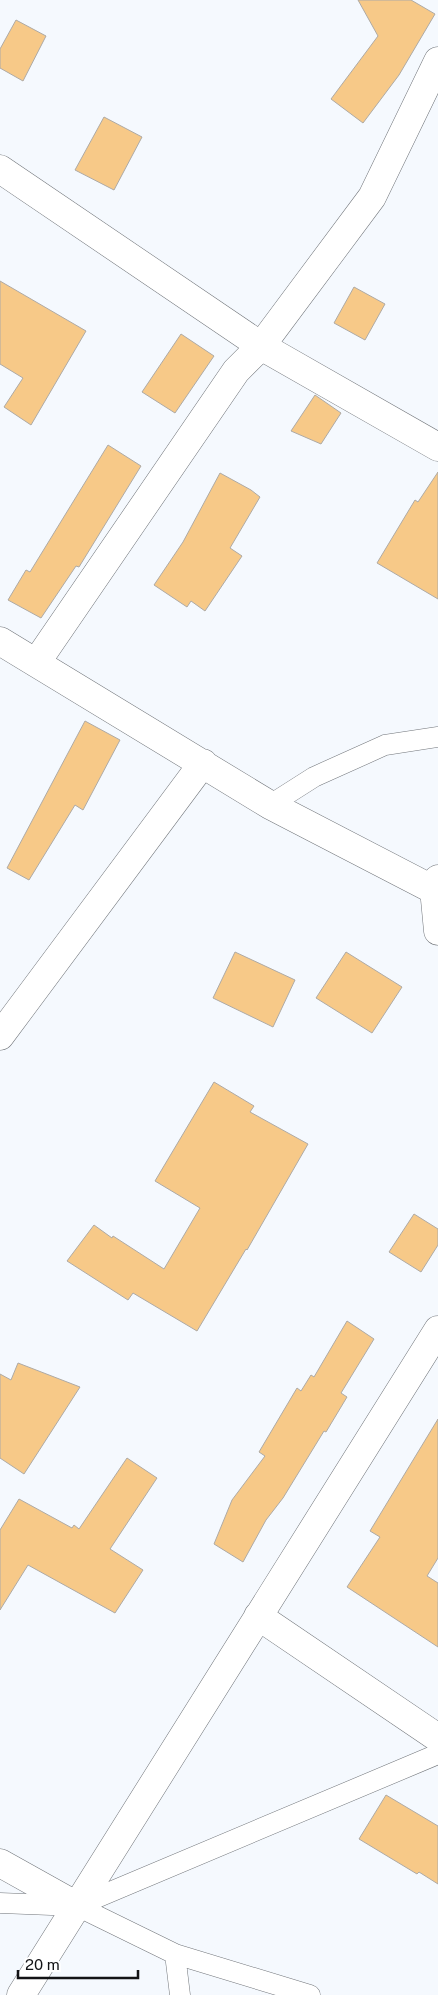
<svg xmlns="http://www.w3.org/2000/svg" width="438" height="1995" font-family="'Public Sans',sans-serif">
<rect width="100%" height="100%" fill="#f5f9fe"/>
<!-- building -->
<path fill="#f7c988" stroke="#aeaaa5" d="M 358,0 L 411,0 L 435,14 L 399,75 L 363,123 L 331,99 L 378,36 Z
M 16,20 L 46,36 L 23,81 L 0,68 L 0,49 Z
M 104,117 L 142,137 L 114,190 L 75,170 Z
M 0,281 L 86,331 L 31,425 L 4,407 L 23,378 L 0,364 Z
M 354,287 L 385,304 L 365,340 L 334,323 Z
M 181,334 L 214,356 L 175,413 L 142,392 Z
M 315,395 L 341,413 L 321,444 L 291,431 Z
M 108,445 L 141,466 L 79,567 L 76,566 L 41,618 L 8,600 L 26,570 L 30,572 Z
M 438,472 L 438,599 L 377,563 L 415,500 L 418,502 Z
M 220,473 L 251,490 L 260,497 L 230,548 L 242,556 L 205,611 L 191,601 L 187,607 L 154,585 L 183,542 Z
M 85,721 L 120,740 L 83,810 L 75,805 L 29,880 L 7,868 Z
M 235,952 L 295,980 L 273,1027 L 213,998 Z
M 346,952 L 402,987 L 372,1033 L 316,998 Z
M 214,1082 L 254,1106 L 250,1112 L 308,1144 L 247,1250 L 246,1249 L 197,1331 L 133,1293 L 128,1300 L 67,1261 L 94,1225 L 112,1238 L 113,1236 L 164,1269 L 200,1208 L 155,1181 Z
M 414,1214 L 438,1229 L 438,1245 L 421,1272 L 389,1252 Z
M 347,1321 L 374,1339 L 341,1393 L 347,1397 L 326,1432 L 324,1431 L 283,1498 L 266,1520 L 243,1562 L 214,1544 L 232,1500 L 265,1456 L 259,1452 L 297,1388 L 301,1391 L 311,1375 L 314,1377 Z
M 18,1363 L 80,1387 L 24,1474 L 0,1458 L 0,1374 L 11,1380 Z
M 438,1419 L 438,1558 L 427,1576 L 438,1583 L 438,1647 L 347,1587 L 380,1537 L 370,1531 Z
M 127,1458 L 157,1478 L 110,1549 L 143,1570 L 115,1613 L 28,1565 L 0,1610 L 0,1530 L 19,1499 L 72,1528 L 74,1525 L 79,1529 Z
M 386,1795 L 438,1826 L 438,1884 L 419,1872 L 417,1874 L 359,1839 Z"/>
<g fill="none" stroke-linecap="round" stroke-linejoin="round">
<!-- lane casing -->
<g stroke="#71757a" stroke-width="21">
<path id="lane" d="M 270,805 L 314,777 L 385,745 L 438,737
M 0,1903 L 77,1906 L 175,1954 L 180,1995
M 77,1906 L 438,1754
M 175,1954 L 310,1995"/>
</g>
<!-- street casing -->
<g stroke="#71757a" stroke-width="29">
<path id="street" d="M 0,169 L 261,346 L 438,447
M 0,641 L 270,805 L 438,892
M 36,663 L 236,371 L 261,346 L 372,197 L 438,61
M 438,879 L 434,889 L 438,931
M 0,1036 L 203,763
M 258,1616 L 438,1738
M 0,1863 L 77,1906
M 21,1995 L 438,1330"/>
</g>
<!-- lane -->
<use href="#lane" stroke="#fff" stroke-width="20"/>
<!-- street -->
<use href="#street" stroke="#fff" stroke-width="28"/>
</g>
<!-- scale -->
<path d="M18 1970v8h120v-8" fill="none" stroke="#121315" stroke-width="2.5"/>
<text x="25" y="1970" font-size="15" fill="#121315" stroke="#ffffff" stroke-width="4" paint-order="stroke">20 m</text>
</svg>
